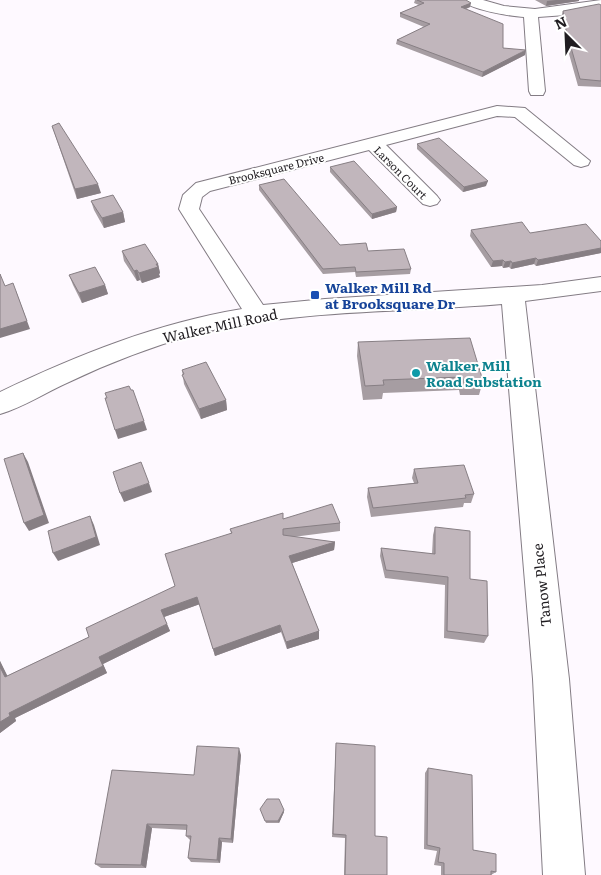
<svg xmlns="http://www.w3.org/2000/svg" width="601" height="875" font-family="Literata,serif">
<rect width="100%" height="100%" fill="#fef9ff"/>
<g fill="none" stroke-linecap="round" stroke-linejoin="round">
<!-- minor casing -->
<g stroke="#837c84" stroke-width="2">
<path id="minor" d="M 462,0 L 483,0 L 504,6 L 535,9 L 601,0 L 601,7 L 566,15 L 538,17 L 545,91 L 543,95 L 531,95 L 529,91 L 524,17 C 510,16 470,10 462,0 Z
M 497,106 L 525,108 L 590,161 L 588,165 L 581,167 L 574,165 L 515,117 L 497,116 L 386,145 L 437,196 L 440,200 L 437,204 L 430,206 L 423,204 L 369,150 L 210,191 L 202,197 L 199,209 L 263,305 L 325,299 L 542,285 L 601,277 L 601,291 L 525,301 L 569,679 L 585,875 L 543,875 L 533,679 L 502,304 C 399,313 294,309 193,335 C 150,347 109,363 69,382 C 46,392 24,407 0,414 L 0,392 C 77,355 157,323 242,309 L 179,209 L 183,195 L 196,183 Z"/>
</g>
<!-- minor -->
<use href="#minor" fill="#fff" fill-rule="evenodd"/>
</g>
<!-- wall -->
<path fill="#a69da2" d="M 415,0 L 466,0 L 470,7 L 466,9 L 503,48 L 525,55 L 482,77 L 396,44 L 397,40 L 424,27 L 400,17 L 400,13 L 419,5 L 414,3 Z
M 535,0 L 579,0 L 579,1 L 546,6 Z
M 601,5 L 601,87 L 578,86 L 564,36 L 561,17 L 563,11 Z
M 52,126 L 101,193 L 77,199 Z
M 417,144 L 486,186 L 463,192 L 417,149 Z
M 330,167 L 397,207 L 396,212 L 372,219 L 330,172 Z
M 259,185 L 340,245 L 368,251 L 411,269 L 410,274 L 356,277 L 355,272 L 323,274 L 259,190 Z
M 91,201 L 123,212 L 125,222 L 104,228 L 94,210 Z
M 471,230 L 530,233 L 601,241 L 601,253 L 536,266 L 534,264 L 511,269 L 509,267 L 503,268 L 502,266 L 491,267 L 470,236 Z
M 122,251 L 158,264 L 160,273 L 159,274 L 160,277 L 142,283 L 140,280 L 137,281 L 124,261 Z
M 69,275 L 105,285 L 108,294 L 82,303 L 73,285 Z
M 358,342 L 483,381 L 479,395 L 460,395 L 459,390 L 383,393 L 382,399 L 363,400 L 357,356 Z
M 182,370 L 226,400 L 227,410 L 201,419 L 184,384 Z
M 414,469 L 474,494 L 471,503 L 464,503 L 463,507 L 371,517 L 367,497 L 368,488 L 414,483 L 412,478 Z
M 283,519 L 340,523 L 340,531 L 293,537 L 335,542 L 334,550 L 292,563 L 319,631 L 319,639 L 287,649 L 281,632 L 215,656 L 200,604 L 164,617 L 170,631 L 103,664 L 107,673 L 15,718 L 16,721 L 0,733 L 0,661 L 7,676 L 89,637 L 175,586 L 231,533 L 230,529 Z
M 435,527 L 470,579 L 488,636 L 484,643 L 444,638 L 445,585 L 385,578 L 380,556 L 381,548 L 432,554 L 433,535 Z
M 336,743 L 375,836 L 387,875 L 344,875 L 345,838 L 332,837 Z
M 241,755 L 233,843 L 222,842 L 220,863 L 191,862 L 188,858 L 190,840 L 186,836 L 187,830 L 152,828 L 146,868 L 101,868 L 95,864 L 194,775 Z
M 428,768 L 473,850 L 496,872 L 491,875 L 441,875 L 441,866 L 434,865 L 437,851 L 424,849 L 425,773 Z
M 261,811 L 284,812 L 279,823 L 266,823 Z"/>
<!-- shaded-wall -->
<path fill="#877f84" d="M 556,0 L 579,0 L 579,1 L 546,6 L 547,1 Z
M 471,3 L 470,7 L 460,11 L 461,7 Z
M 526,50 L 525,55 L 482,77 L 483,72 Z
M 488,181 L 486,186 L 463,192 L 464,187 Z
M 98,184 L 101,193 L 77,199 L 75,189 Z
M 397,207 L 396,212 L 372,219 L 372,214 Z
M 123,212 L 125,222 L 104,228 L 102,218 Z
M 601,248 L 601,253 L 536,266 L 538,260 Z
M 536,258 L 534,264 L 511,269 L 512,263 Z
M 503,260 L 502,266 L 491,267 L 493,261 Z
M 511,261 L 509,267 L 503,268 L 505,262 Z
M 156,264 L 158,264 L 160,273 L 159,274 L 160,277 L 142,283 L 139,273 Z
M 137,270 L 140,280 L 137,281 L 134,271 Z
M 105,285 L 108,294 L 82,303 L 79,293 Z
M 16,291 L 30,329 L 0,338 L 0,329 Z
M 226,400 L 227,410 L 201,419 L 199,409 Z
M 144,421 L 147,430 L 118,439 L 115,430 Z
M 23,453 L 28,462 L 49,523 L 29,531 L 24,523 Z
M 149,483 L 152,492 L 124,502 L 120,493 Z
M 90,516 L 94,525 L 100,545 L 58,561 L 53,553 Z
M 335,542 L 334,550 L 289,564 L 289,556 Z
M 197,597 L 200,604 L 164,617 L 161,610 Z
M 167,624 L 170,631 L 103,664 L 107,673 L 15,718 L 16,721 L 0,733 L 0,722 L 9,713 L 99,657 Z
M 280,625 L 281,632 L 215,656 L 213,649 Z
M 319,631 L 319,639 L 287,649 L 286,642 Z
M 0,661 L 11,683 L 5,677 L 0,667 Z
M 239,748 L 241,755 L 233,843 L 231,839 Z
M 284,810 L 284,812 L 279,823 L 278,821 Z
M 147,824 L 152,828 L 146,868 L 141,865 Z
M 219,838 L 222,842 L 220,863 L 217,860 Z"/>
<!-- building -->
<path fill="#c1b6bc" stroke="#877f84" d="M 417,0 L 466,0 L 471,3 L 461,7 L 503,24 L 503,48 L 526,50 L 483,72 L 397,40 L 430,24 L 400,13 L 424,3 Z
M 599,4 L 601,5 L 601,81 L 580,79 L 566,30 L 563,11 Z
M 59,123 L 98,184 L 75,189 L 52,126 Z
M 439,138 L 488,181 L 464,187 L 417,144 Z
M 354,161 L 397,207 L 372,214 L 330,167 Z
M 284,179 L 340,245 L 366,243 L 368,251 L 404,249 L 411,269 L 356,272 L 355,267 L 323,269 L 259,185 Z
M 113,195 L 123,212 L 102,218 L 91,201 Z
M 522,222 L 530,233 L 586,224 L 601,241 L 601,248 L 538,260 L 536,258 L 512,263 L 511,261 L 505,262 L 503,260 L 493,261 L 471,230 Z
M 145,244 L 158,264 L 156,264 L 158,267 L 139,273 L 137,270 L 134,271 L 122,251 Z
M 95,267 L 105,285 L 79,293 L 69,275 Z
M 0,274 L 5,286 L 13,283 L 27,321 L 0,329 Z
M 470,338 L 483,381 L 464,382 L 462,377 L 383,380 L 384,385 L 365,386 L 358,342 Z
M 206,362 L 226,400 L 199,409 L 182,375 L 184,374 L 182,370 Z
M 129,386 L 131,390 L 133,390 L 144,421 L 115,430 L 105,398 L 107,398 L 105,393 Z
M 23,453 L 44,515 L 24,523 L 4,459 Z
M 141,462 L 149,483 L 120,493 L 113,472 Z
M 464,465 L 474,494 L 465,495 L 466,498 L 373,508 L 368,488 L 418,483 L 414,469 Z
M 332,504 L 340,523 L 283,529 L 283,535 L 335,542 L 289,556 L 319,631 L 286,642 L 280,625 L 213,649 L 197,597 L 161,610 L 167,624 L 99,657 L 103,666 L 9,713 L 10,716 L 0,722 L 0,667 L 5,677 L 89,637 L 86,628 L 175,586 L 165,554 L 232,533 L 230,529 L 283,513 L 283,519 Z
M 90,516 L 96,537 L 53,553 L 48,531 Z
M 435,527 L 470,531 L 470,579 L 487,581 L 488,636 L 447,631 L 448,577 L 386,570 L 381,548 L 435,554 Z
M 336,743 L 375,746 L 375,836 L 387,837 L 387,875 L 345,875 L 346,835 L 333,834 Z
M 197,746 L 239,748 L 231,839 L 219,838 L 217,860 L 188,858 L 191,836 L 186,836 L 187,825 L 147,824 L 141,865 L 95,864 L 112,770 L 194,775 Z
M 428,768 L 472,775 L 473,850 L 496,854 L 496,872 L 491,871 L 491,875 L 444,875 L 444,863 L 438,862 L 440,848 L 427,845 Z
M 267,799 L 279,799 L 284,810 L 278,821 L 265,821 L 260,809 Z"/>
<!-- markers -->
<rect fill="#1a4fb4" stroke="#fff" stroke-width="2" x="310" y="290" width="10" height="10" rx="2.5"/>
<circle fill="#0f9aa8" stroke="#fff" stroke-width="2" cx="416" cy="373" r="5"/>
<g text-anchor="middle" dominant-baseline="central" stroke-width="4" stroke-linejoin="round" paint-order="stroke">
<!-- far-street labels -->
<g font-size="11" fill="#201d21" stroke="#fff">
<text transform="translate(276 168) rotate(-14)">Brooksquare Drive</text>
<text transform="translate(401 172) rotate(45)">Larson Court</text>
</g>
<!-- transit labels -->
<g font-size="14" font-weight="bold" fill="#164399" stroke="#fff" text-anchor="start">
<text x="325" y="287">Walker Mill Rd<tspan x="325" dy="16">at Brooksquare Dr</tspan></text>
</g>
<!-- street labels -->
<g font-size="14" fill="#201d21" stroke="#fff">
<text transform="translate(220 325) rotate(-12)">Walker Mill Road</text>
<text transform="translate(541 585) rotate(-96)">Tanow Place</text>
</g>
<!-- culture labels -->
<g font-size="14" font-weight="bold" fill="#0d838f" stroke="#fff" text-anchor="start">
<text x="426" y="365">Walker Mill<tspan x="426" dy="16">Road Substation</tspan></text>
</g>
</g>
<!-- north arrow -->
<g transform="translate(566 35) rotate(336)" stroke="#ffffff" stroke-width="4" paint-order="stroke">
<path d="M0-4L9 19L0 12L-9 19Z" fill="#201d21"/>
<text y="-8" font-size="14" font-weight="bold" text-anchor="middle" fill="#201d21">N</text>
</g>
</svg>
